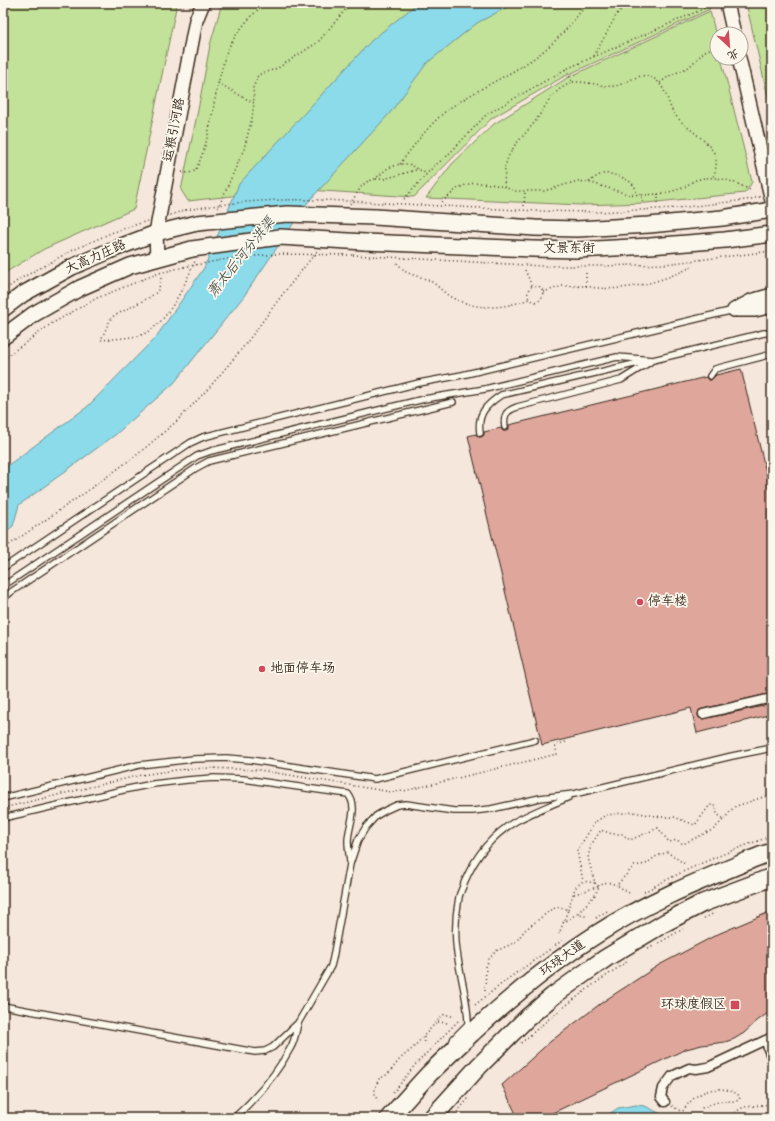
<svg xmlns="http://www.w3.org/2000/svg" width="775" height="1121" font-family="Dekko,'LXGW WenKai TC',sans-serif">
<rect width="100%" height="100%" fill="#f5e7dc"/>
<filter id="ink" filterUnits="userSpaceOnUse"><feTurbulence type="fractalNoise" baseFrequency=".025" numOctaves="2"/><feDisplacementMap in="SourceGraphic" scale="8" xChannelSelector="R" yChannelSelector="G"/><feConvolveMatrix kernelMatrix="1 2 1 2 8 2 1 2 1" color-interpolation-filters="sRGB"/></filter>
<g filter="url(#ink)">
<!-- green -->
<path fill="#c2e199" stroke="#7e865c" d="M 3,3 L 177,3 L 134,209 L 44,249 L 3,274 Z
M 222,3 L 708,3 L 710,9 L 563,77 L 492,118 L 414,197 L 293,189 L 188,201 L 181,190 L 198,110 L 210,45 Z
M 746,3 L 772,3 L 772,114 Z
M 710,11 L 717,40 L 717,58 L 721,58 L 752,182 L 745,193 L 647,203 L 581,205 L 426,198 L 452,164 L 494,124 L 567,78 Z"/>
<!-- water -->
<path fill="#8cdbea" stroke="#6c9498" d="M 418,3 L 515,3 L 477,23 L 427,63 L 390,113 L 308,202 L 244,296 L 174,383 L 115,435 L 19,505 L 13,526 L 3,534 L 3,469 L 87,407 L 156,337 L 204,268 L 239,184 L 372,40 Z
M 636,1105 L 645,1106 L 669,1118 L 603,1118 L 618,1108 Z"/>
<!-- building -->
<path fill="#dfa69c" stroke="#3b2a1e" d="M 741,369 L 772,497 L 772,693 L 702,709 L 699,710 L 698,715 L 699,718 L 704,719 L 772,704 L 772,714 L 697,733 L 691,708 L 542,745 L 468,436 L 476,434 L 478,437 L 481,437 L 484,435 L 484,432 L 501,428 L 503,431 L 506,431 L 509,429 L 509,425 L 706,377 L 708,380 L 711,380 L 716,375 Z
M 772,911 L 772,1010 L 757,1021 L 744,1033 L 734,1039 L 725,1042 L 702,1045 L 686,1049 L 542,1118 L 518,1118 L 502,1085 L 551,1041 L 604,1001 L 659,965 L 718,934 Z"/>
<g fill="none" stroke-linecap="round" stroke-linejoin="round">
<!-- service casing -->
<g stroke="#3b2a1e" stroke-width="8">
<path id="service" d="M 710,376 L 715,369 L 772,354
M 505,427 C 503,415 506,411 517,407 L 621,380 L 650,362
M 480,433 C 477,414 486,405 501,395 L 647,361
M 3,568 L 190,443 L 203,437 L 419,383 L 462,375 L 734,310
M 3,587 L 9,582 L 197,456 L 211,451 L 424,399 L 485,389 L 617,357 L 653,360 L 764,333 L 772,333
M 3,599 L 11,592 L 196,468 L 209,461 L 453,402
M 3,798 L 139,765 L 194,759 L 226,758 L 251,760 L 375,779 L 535,740
M 3,818 L 123,790 L 153,784 L 187,780 L 214,778 L 243,779 L 348,794 C 359,808 349,823 348,840 C 348,847 349,854 350,862
M 3,1006 L 255,1052 L 265,1051 L 273,1047 L 298,1023 L 327,973 L 331,966 L 333,958 L 350,864 L 358,840 L 366,827 L 376,816 L 386,810 L 397,805 L 406,804 L 454,811 L 472,811 L 491,809 L 540,798 L 574,794 L 732,756 L 772,748
M 451,1046 L 454,1038 L 468,1024 C 468,997 458,970 456,943 C 455,928 456,912 459,897 C 460,892 463,888 464,883 C 475,857 492,835 516,821 C 533,812 551,805 569,797
M 234,1118 C 256,1098 277,1074 291,1047 C 295,1040 296,1031 298,1023"/>
</g>
<!-- pedestrian casing -->
<g stroke="#3b2a1e" stroke-width="11">
<path id="pedestrian" d="M 703,714 L 772,698
M 766,1040 L 768,1049 L 772,1058
M 665,1102 L 661,1097 L 663,1088 L 672,1076 L 689,1068 L 696,1069 L 708,1067 L 772,1037"/>
</g>
<!-- tertiary casing -->
<g stroke="#3b2a1e" stroke-width="16">
<path id="tertiary" d="M 727,3 L 734,34
M 739,58 L 772,201
M 157,258 L 156,233 L 196,20 L 203,3
M 734,310 L 751,301 L 772,295
M 737,310 L 755,310 L 772,306"/>
</g>
<!-- secondary casing -->
<g stroke="#3b2a1e" stroke-width="18">
<path id="secondary" d="M 375,217 L 535,228 L 577,229 L 649,225 L 722,218 L 772,210
M 365,242 L 533,249 L 578,250 L 650,246 L 725,240 L 772,234
M 3,309 L 23,294 L 72,267 L 114,249 L 156,233 L 197,223
M 3,337 L 34,314 L 80,288 L 130,266 L 192,249"/>
</g>
<!-- primary casing -->
<g stroke="#3b2a1e" stroke-width="20">
<path id="primary" d="M 389,1118 C 402,1104 415,1089 428,1075 C 443,1060 458,1046 474,1031 C 512,996 553,962 597,934 C 648,901 704,879 760,856 L 772,852
M 432,1118 L 479,1066 L 527,1018 L 553,996 L 582,975 L 606,958 L 666,922 L 703,903 L 772,877"/>
</g>
<!-- path -->
<path stroke="#3b2a1e" stroke-width="1.5" stroke-dasharray="1 3" stroke-linecap="butt" d="M 345,3 L 349,6
M 594,56 L 617,14 L 628,3
M 573,82 C 578,82 583,82 588,83 C 598,84 605,87 615,86 C 626,84 636,74 647,76 C 665,80 666,99 673,112 C 684,128 704,136 714,153 C 718,162 716,169 713,177
M 218,83 L 254,103 L 253,88 L 258,75 L 278,68 L 318,42 L 351,3
M 660,83 L 669,76 L 689,67 L 705,51 L 717,46
M 400,164 C 414,145 428,126 446,111 C 452,106 458,103 464,99 C 491,82 523,69 547,48 C 563,35 575,18 588,3
M 182,172 L 189,173 L 195,171 C 211,140 212,105 221,72 C 223,65 224,58 227,51 C 234,35 251,15 265,3
M 376,179 L 384,179 L 419,169
M 589,182 C 593,179 598,175 603,174 C 611,172 630,179 634,186 C 636,188 636,192 637,195
M 504,187 L 515,191 L 544,191 L 578,181 L 592,183 L 627,194 L 642,195 L 642,205
M 658,194 C 666,193 674,191 682,188 C 687,186 691,182 696,180 C 715,174 733,181 750,190
M 642,195 L 658,194 L 658,204
M 404,199 L 434,166 L 446,157 L 487,114 L 566,69 L 712,5
M 442,202 C 447,198 452,193 457,189 C 471,180 489,183 504,187 L 505,167 L 508,157 L 515,145 L 535,122 L 551,97 L 560,89 L 572,82 L 566,69
M 384,203 L 537,211 L 598,212 L 677,208 L 746,200 L 760,197
M 350,204 L 361,187 L 366,182 L 375,179 L 388,168 L 400,164 L 409,164 L 427,174
M 524,206 L 525,191
M 218,208 L 244,149 L 252,118 L 254,103
M 170,215 L 186,210
M 353,255 L 542,266 L 601,266 L 665,264 L 772,251
M 397,263 C 400,266 403,269 406,272 C 414,276 424,277 432,282 C 439,287 444,293 451,297 C 476,311 504,309 529,299 C 544,310 548,283 534,286 C 527,287 527,294 529,299
M 525,270 L 532,286
M 161,278 L 159,288 L 157,292 L 150,297 L 112,317 L 108,324 L 101,340 C 113,339 130,338 141,335 C 167,326 185,284 195,261
M 586,286 C 619,294 663,282 693,266
M 3,291 L 20,279 L 69,252 L 111,233 L 147,221
M 543,292 L 563,286 L 586,286 L 586,271
M 3,359 L 51,324 L 97,298 L 159,273 L 184,267
M 9,545 L 86,492 L 138,454 L 177,421 L 209,388 L 245,345 L 282,295 L 317,251
M 3,808 L 141,775 L 176,770 L 209,768 L 259,770 L 391,792 L 404,791 L 557,754 L 555,745 L 566,742
M 724,819 L 734,807 L 772,794
M 595,883 L 599,886 L 607,882 L 617,885
M 644,892 C 685,869 728,851 772,836
M 629,893 L 617,885 L 634,866 L 646,864 L 655,857 L 667,852 L 685,864
M 574,894 L 585,891 L 599,886 L 595,895 L 578,913 L 587,917
M 568,910 L 575,888 L 583,881 L 577,851 L 595,822 L 606,815 L 633,812 L 662,817 L 674,817 L 695,825 L 710,805 L 716,806 L 717,814 L 724,819 L 714,829 L 683,844 L 677,840 L 669,842 L 658,828 L 630,840 L 622,834 L 612,834 L 601,830 L 591,845 L 588,858 L 595,883 L 583,881
M 596,918 L 607,911
M 704,918 L 715,913
M 563,923 L 578,913
M 648,949 L 683,929
M 485,991 L 486,967 L 489,959 L 496,951 L 514,943 L 518,939 L 525,930 L 552,909 L 560,907 L 568,910 L 559,934
M 475,1005 L 509,978 L 563,940
M 438,1022 L 448,1023
M 424,1037 L 425,1045
M 521,1043 L 550,1018 L 590,987 L 628,961
M 393,1093 L 415,1065 L 460,1019
M 378,1102 L 375,1095 L 375,1088 L 379,1079 L 388,1074 L 400,1059 L 412,1049 L 441,1017 L 445,1014 L 454,1017
M 672,1106 L 682,1112
M 452,1118 L 468,1099
M 679,1118 C 687,1100 706,1085 726,1090 C 731,1091 736,1092 740,1097 L 739,1100 C 734,1102 731,1101 726,1101 C 717,1101 710,1105 702,1108 L 700,1114 L 703,1118
M 724,1118 L 744,1107 L 772,1104"/>
<!-- service -->
<use href="#service" stroke="#fbf7ec" stroke-width="5.5"/>
<!-- pedestrian -->
<use href="#pedestrian" stroke="#fbf7ec" stroke-width="8"/>
<!-- tertiary -->
<use href="#tertiary" stroke="#fbf7ec" stroke-width="13"/>
<!-- secondary -->
<use href="#secondary" stroke="#fbf7ec" stroke-width="15"/>
<!-- primary -->
<use href="#primary" stroke="#fbf7ec" stroke-width="17"/>
<!-- secondary-bridge casing -->
<g stroke="#3b2a1e" stroke-width="18" stroke-linecap="butt">
<path id="secondary-bridge" d="M 197,223 L 287,214 L 375,217
M 192,249 L 280,237 L 365,242"/>
</g>
<!-- path-bridge -->
<path stroke="#3b2a1e" stroke-width="1.5" stroke-dasharray="1 3" stroke-linecap="butt" d="M 186,210 C 211,206 236,202 262,201 C 303,198 344,201 384,203
M 184,267 L 228,259 L 276,254 L 353,255"/>
<!-- secondary-bridge -->
<use href="#secondary-bridge" stroke="#fbf7ec" stroke-width="15"/>
</g>
</g>
<!-- markers -->
<g fill="#d1495b" stroke="#fbf7ec" stroke-width="1.5">
<circle cx="640" cy="602" r="4"/>
<circle cx="262" cy="669" r="4"/>
<rect x="730" y="1000" width="10" height="10" rx="2"/>
</g>
<g text-anchor="middle" dominant-baseline="central" stroke-width="3.5" stroke-linejoin="round" paint-order="stroke">
<!-- street labels -->
<g font-size="13" fill="#3b2a1e" stroke="#fbf7ec">
<text transform="translate(175 130) rotate(-79)">运粮引河路</text>
<text x="569" y="249">文景东街</text>
<text transform="translate(96 258) rotate(-24)">大高力庄路</text>
<text transform="translate(563 959) rotate(-36)">环球大道</text>
</g>
<!-- poi labels -->
<g font-size="13" fill="#3b2a1e" stroke="#fbf7ec" text-anchor="start">
<text x="648" y="602">停车楼</text>
<text x="270" y="669">地面停车场</text>
<text x="726" y="1005" text-anchor="end">环球度假区</text>
</g>
<!-- water labels -->
<g font-size="14" font-style="italic" fill="#4f5651" stroke="#fbf7ec">
<text transform="translate(242 258) rotate(-51)">萧太后河分洪渠</text>
</g>
</g>
<!-- margin -->
<rect width="775" height="1121" fill="none" stroke="#fbf7ec" stroke-width="16"/>
<rect x="8" y="8" width="759" height="1105" fill="none" stroke="#3b2a1e" stroke-width="1.5" filter="url(#ink)"/>
<!-- north arrow -->
<g transform="translate(729 46) rotate(154)"><circle r="19" fill="#fbf7ec" stroke="#aea59a"/>
<path d="M0-3L7 15L0 10L-7 15Z" fill="#d1495b"/>
<text y="-6" font-size="11" font-weight="bold" text-anchor="middle" fill="#3b2a1e">北</text>
</g>
</svg>
